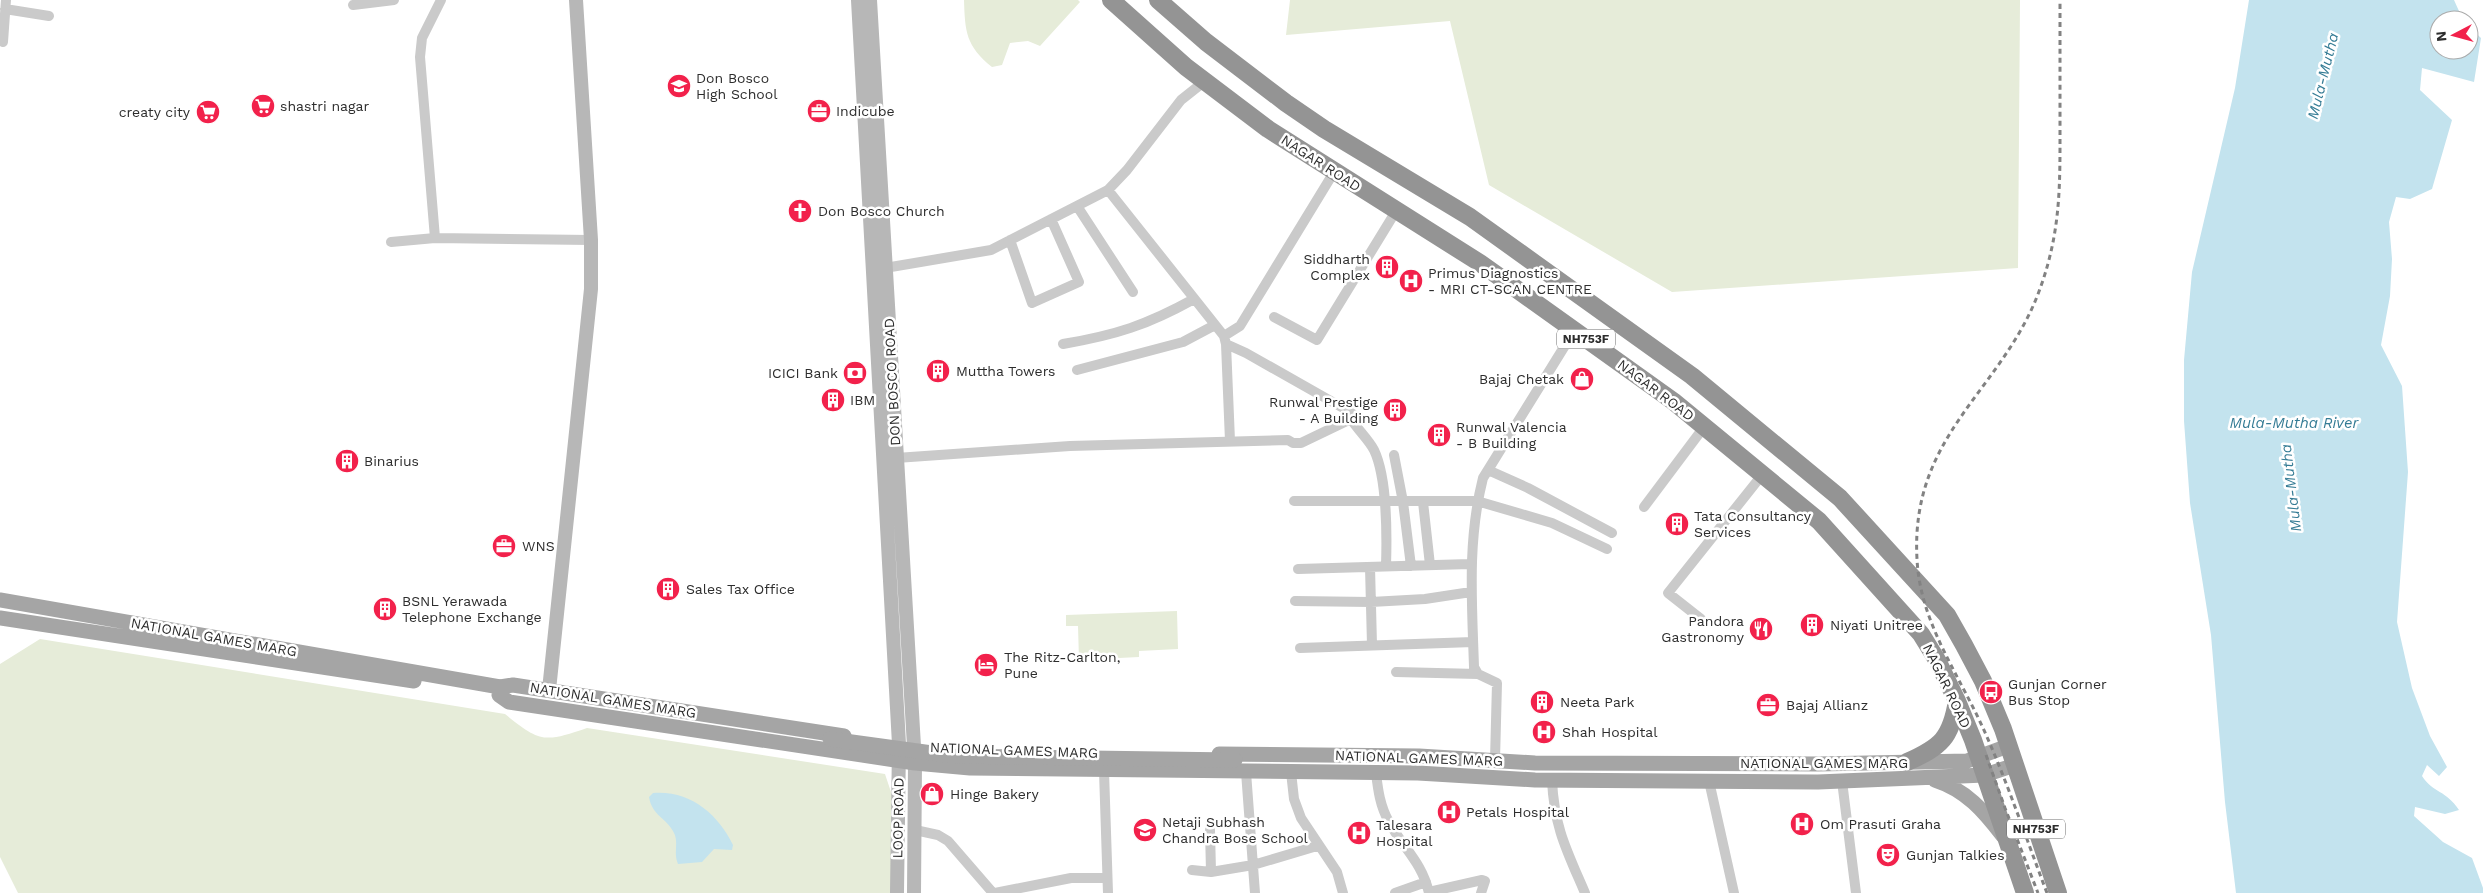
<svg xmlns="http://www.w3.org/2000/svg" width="2489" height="893" font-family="'Work Sans',sans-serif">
<rect width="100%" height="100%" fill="#fff"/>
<!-- green -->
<path fill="#e6ecd9" d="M 964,0 L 1078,0 L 1080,2 L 1040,46 L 1028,41 L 1010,43 L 1002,65 L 992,67 C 966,46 965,32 964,0 Z
M 1290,0 L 2020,0 L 2018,268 L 1672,292 L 1489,185 L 1450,21 L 1286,35 Z
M 1177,611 L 1178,649 L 1139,651 L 1139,657 L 1079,660 L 1078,626 L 1066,626 L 1066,615 Z
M 40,639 L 505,714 C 540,742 544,743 587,728 L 885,774 L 893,798 L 891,893 L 18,893 L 0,857 L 0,664 Z"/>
<!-- water -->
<path fill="#c3e3ee" d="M 2249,0 L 2454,0 L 2463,20 L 2439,20 L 2439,50 L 2469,50 L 2469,27 L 2481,38 L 2474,82 L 2422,68 L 2420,90 L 2452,120 L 2432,189 L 2410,199 L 2396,197 L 2389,222 L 2392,259 L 2390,296 L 2381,345 L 2402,386 L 2408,472 L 2397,622 L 2412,688 L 2430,736 L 2447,767 L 2439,776 L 2427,765 L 2422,776 C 2433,793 2446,790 2459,810 L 2445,814 L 2415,807 L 2414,816 L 2443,842 L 2472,858 L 2483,888 L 2483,893 L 2236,893 L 2225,802 L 2211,635 L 2190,503 L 2184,421 L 2184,360 L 2192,272 L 2235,88 Z
M 653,793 C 690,790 718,814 733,845 L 732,850 L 714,849 L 702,862 L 678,864 C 673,853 679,843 674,833 C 667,818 652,816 649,797 Z"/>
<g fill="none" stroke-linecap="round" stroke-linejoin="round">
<!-- street -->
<path stroke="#cacaca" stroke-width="10" d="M 353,5 L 394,0
M 5,9 L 49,16
M 3,42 L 6,0
M 1108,190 L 1224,336 L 1226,344 L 1230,441
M 1077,206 L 1133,292
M 435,238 L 420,57 L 422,38 L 441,0
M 1010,240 L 1032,303 L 1079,282 L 1051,219
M 391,242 L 435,238 L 591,240
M 885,268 L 991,250 L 1108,190 L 1127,170 L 1181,100 L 1205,81
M 1274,317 L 1317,340 L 1396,211
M 1224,336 L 1240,326 L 1334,172
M 1063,344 C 1116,335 1147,325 1194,299
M 1226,344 L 1246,353 L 1352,413 L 1351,419 C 1358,430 1369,440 1374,450 C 1387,477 1387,536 1386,566
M 1077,370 L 1183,342 L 1215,325
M 1394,455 L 1403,502 L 1411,566
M 896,458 L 1070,446 L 1288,440 L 1293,443 L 1301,443 L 1351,419
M 1488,470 L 1528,488 L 1612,533
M 1294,501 L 1477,501 L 1552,523 L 1607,549
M 1423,502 L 1430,565
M 1644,507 L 1704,427
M 1370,567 L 1372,645
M 1298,569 L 1470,564
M 1295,601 L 1371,602 L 1425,599 L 1471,592
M 1701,619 L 1668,593 L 1762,475
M 1300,648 L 1473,642
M 1396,672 L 1478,674
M 1495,760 L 1497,683 L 1478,674 L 1474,667 C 1472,603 1467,541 1483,478 L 1574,331
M 1104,771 L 1108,893
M 1246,772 L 1255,893
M 1291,772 L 1294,799 L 1301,818 L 1337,872 L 1343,893
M 1376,773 C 1378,790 1380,806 1389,822 C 1403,848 1422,862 1429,893
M 1552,780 C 1554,827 1567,851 1585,893
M 1709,781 L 1734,893
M 1842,781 L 1856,893
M 915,830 L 938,835 L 948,841 L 993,893
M 1210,830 L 1211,872
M 1192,870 L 1211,872 L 1253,865 L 1317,846
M 1429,892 L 1482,880 L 1485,881 L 1481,893
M 995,893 L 1071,878 L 1107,878
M 1395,893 L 1426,882"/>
<!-- secondary -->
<path stroke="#b7b7b7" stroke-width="14" d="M 858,0 L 899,744 L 897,893
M 870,0 L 915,763 L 914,893
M 549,690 L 591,289 L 591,240 L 576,0"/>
<!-- primary -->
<path stroke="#a5a5a5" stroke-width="15" d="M 0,600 L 500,687 L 513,685 L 844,736
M 0,618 L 414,681
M 499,695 L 509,702 L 915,763 L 970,768 L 1418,773 L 1535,780 L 1818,782 L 1985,775 L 2015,765
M 1219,754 L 1419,756 L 1535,763 L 1818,764 L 1967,761 L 2008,746
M 1935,780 C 1966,790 1984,811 2003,836"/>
<!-- highway -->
<path stroke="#949494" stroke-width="18" d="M 1111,0 L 1186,67 L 1268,129 L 1480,263 L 1673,401 L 1819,521 L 1921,634 L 1937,660 L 1957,701 L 1973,740 L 2025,893
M 1158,0 L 1206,42 L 1286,103 L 1324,129 L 1470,217 L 1692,376 L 1840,498 L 1947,615 L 1964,645 L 1983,681 L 2003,729 L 2058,893
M 1907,762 C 1941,747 1951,738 1957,701"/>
<!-- rail -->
<path stroke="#828282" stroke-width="3" stroke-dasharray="5 4" stroke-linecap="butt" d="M 1986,755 L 2005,808 L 2038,893
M 2047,893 C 2026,838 2007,781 1983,728 C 1958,673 1920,622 1917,559 C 1910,432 2005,390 2041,286 C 2061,229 2060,184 2060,125 C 2060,83 2060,42 2060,0"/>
<!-- primary-bridge -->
<path stroke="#a5a5a5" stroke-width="15" d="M 830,739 L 954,756 L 1235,760"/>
</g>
<!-- icons -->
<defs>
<g id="school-disc" transform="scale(1.25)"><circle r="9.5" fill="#f2214b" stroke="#fff"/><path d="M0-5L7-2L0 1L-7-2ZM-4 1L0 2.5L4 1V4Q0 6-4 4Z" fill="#fff"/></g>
<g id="supermarket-disc" transform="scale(1.25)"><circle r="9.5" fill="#f2214b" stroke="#fff"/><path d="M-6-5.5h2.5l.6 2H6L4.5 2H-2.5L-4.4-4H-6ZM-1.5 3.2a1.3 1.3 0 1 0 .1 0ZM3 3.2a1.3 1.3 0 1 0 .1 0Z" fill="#fff"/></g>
<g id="office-disc" transform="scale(1.25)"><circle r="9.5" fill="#f2214b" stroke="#fff"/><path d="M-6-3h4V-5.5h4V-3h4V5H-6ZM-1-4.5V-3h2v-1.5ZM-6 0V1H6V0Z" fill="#fff"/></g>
<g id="church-disc" transform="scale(1.25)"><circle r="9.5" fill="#f2214b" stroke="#fff"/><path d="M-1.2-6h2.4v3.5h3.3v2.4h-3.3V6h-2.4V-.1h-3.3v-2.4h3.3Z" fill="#fff"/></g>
<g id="building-disc" transform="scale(1.25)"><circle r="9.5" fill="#f2214b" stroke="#fff"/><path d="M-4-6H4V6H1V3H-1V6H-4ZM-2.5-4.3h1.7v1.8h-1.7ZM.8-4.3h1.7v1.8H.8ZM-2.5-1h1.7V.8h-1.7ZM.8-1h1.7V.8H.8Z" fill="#fff"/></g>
<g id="hospital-disc" transform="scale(1.25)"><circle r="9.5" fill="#f2214b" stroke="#fff"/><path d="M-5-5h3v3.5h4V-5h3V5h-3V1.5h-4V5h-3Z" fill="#fff"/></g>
<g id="bank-disc" transform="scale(1.25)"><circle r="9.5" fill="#f2214b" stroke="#fff"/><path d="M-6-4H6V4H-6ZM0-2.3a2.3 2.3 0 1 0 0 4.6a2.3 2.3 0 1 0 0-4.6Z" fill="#fff"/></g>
<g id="shop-disc" transform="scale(1.25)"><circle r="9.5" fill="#f2214b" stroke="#fff"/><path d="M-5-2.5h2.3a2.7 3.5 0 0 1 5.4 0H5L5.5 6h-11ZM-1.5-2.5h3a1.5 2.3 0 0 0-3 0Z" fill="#fff"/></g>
<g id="restaurant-disc" transform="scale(1.25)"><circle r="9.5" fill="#f2214b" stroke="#fff"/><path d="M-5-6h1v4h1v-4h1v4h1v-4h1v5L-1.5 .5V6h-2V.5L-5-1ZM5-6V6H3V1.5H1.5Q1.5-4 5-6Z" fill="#fff"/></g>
<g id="hotel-disc" transform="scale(1.25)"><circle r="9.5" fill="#f2214b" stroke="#fff"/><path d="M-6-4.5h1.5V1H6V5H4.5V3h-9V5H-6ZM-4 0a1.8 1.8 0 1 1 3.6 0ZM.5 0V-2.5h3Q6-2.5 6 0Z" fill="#fff"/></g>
<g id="bus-disc" transform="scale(1.25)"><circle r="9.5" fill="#f2214b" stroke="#fff"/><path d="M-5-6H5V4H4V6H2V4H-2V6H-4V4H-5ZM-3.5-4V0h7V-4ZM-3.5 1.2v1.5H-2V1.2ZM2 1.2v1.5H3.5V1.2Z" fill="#fff"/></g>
<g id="theatre-disc" transform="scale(1.25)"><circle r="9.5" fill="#f2214b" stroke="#fff"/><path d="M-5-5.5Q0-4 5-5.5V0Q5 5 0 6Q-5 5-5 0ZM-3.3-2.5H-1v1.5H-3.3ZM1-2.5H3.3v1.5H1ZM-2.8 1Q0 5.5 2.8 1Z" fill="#fff"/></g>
</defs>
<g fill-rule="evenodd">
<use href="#school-disc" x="679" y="86"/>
<use href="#supermarket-disc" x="263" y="106"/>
<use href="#office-disc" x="819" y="111"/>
<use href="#supermarket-disc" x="208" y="112"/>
<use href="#church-disc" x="800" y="211"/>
<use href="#building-disc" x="1387" y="267"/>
<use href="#hospital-disc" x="1411" y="281"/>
<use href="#building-disc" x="938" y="371"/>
<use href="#bank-disc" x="855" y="373"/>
<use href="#shop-disc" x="1582" y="379"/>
<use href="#building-disc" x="833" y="400"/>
<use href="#building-disc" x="1395" y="410"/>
<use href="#building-disc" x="1439" y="435"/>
<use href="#building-disc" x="347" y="461"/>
<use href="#building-disc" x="1677" y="524"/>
<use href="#office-disc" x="504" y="546"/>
<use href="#building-disc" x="668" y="589"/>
<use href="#building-disc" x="385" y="609"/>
<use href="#building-disc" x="1812" y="625"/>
<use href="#restaurant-disc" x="1761" y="629"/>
<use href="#hotel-disc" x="986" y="665"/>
<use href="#bus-disc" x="1991" y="692"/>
<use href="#building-disc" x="1542" y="702"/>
<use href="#office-disc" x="1768" y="705"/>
<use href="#hospital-disc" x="1544" y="732"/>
<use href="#shop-disc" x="932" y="794"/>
<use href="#hospital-disc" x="1449" y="812"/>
<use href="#hospital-disc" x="1802" y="824"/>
<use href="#school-disc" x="1145" y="830"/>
<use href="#hospital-disc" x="1359" y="833"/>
<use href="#theatre-disc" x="1888" y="855"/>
</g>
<g text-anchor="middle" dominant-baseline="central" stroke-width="5" stroke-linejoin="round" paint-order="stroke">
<!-- shield labels -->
<g fill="#fff" stroke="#6c6c6c" stroke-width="1">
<rect x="1557" y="329.5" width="58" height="19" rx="4"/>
<rect x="2007" y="819.5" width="58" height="19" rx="4"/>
</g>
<g font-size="12" font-weight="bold" fill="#2d2d2d">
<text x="1586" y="339">NH753F</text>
<text x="2036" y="829">NH753F</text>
</g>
<!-- poi labels -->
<g font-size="14" fill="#2d2d2d" stroke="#fff" text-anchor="start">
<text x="696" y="78">Don Bosco<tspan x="696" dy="16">High School</tspan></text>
<text x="280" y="106">shastri nagar</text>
<text x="836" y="111">Indicube</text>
<text x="190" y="112" text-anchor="end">creaty city</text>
<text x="818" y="211">Don Bosco Church</text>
<text x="1370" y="259" text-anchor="end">Siddharth<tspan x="1370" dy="16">Complex</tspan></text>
<text x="1428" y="273">Primus Diagnostics<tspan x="1428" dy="16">- MRI CT-SCAN CENTRE</tspan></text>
<text x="956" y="371">Muttha Towers</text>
<text x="838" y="373" text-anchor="end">ICICI Bank</text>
<text x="1564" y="379" text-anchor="end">Bajaj Chetak</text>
<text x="850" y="400">IBM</text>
<text x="1378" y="402" text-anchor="end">Runwal Prestige<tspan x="1378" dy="16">- A Building</tspan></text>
<text x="1456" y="427">Runwal Valencia<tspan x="1456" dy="16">- B Building</tspan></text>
<text x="364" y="461">Binarius</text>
<text x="1694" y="516">Tata Consultancy<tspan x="1694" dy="16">Services</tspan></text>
<text x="522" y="546">WNS</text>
<text x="686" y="589">Sales Tax Office</text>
<text x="402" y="601">BSNL Yerawada<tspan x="402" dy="16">Telephone Exchange</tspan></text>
<text x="1744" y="621" text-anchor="end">Pandora<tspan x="1744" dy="16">Gastronomy</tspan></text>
<text x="1830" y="625">Niyati Unitree</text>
<text x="1004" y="657">The Ritz-Carlton,<tspan x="1004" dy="16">Pune</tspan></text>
<text x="2008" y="684">Gunjan Corner<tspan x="2008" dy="16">Bus Stop</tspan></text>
<text x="1560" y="702">Neeta Park</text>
<text x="1786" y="705">Bajaj Allianz</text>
<text x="1562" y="732">Shah Hospital</text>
<text x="950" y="794">Hinge Bakery</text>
<text x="1466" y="812">Petals Hospital</text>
<text x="1162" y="822">Netaji Subhash<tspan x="1162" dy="16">Chandra Bose School</tspan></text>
<text x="1820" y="824">Om Prasuti Graha</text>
<text x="1376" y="825">Talesara<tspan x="1376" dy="16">Hospital</tspan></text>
<text x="1906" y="855">Gunjan Talkies</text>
</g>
<!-- street labels -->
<g font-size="14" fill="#2d2d2d" stroke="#fff">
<text transform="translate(1321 163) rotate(33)">NAGAR ROAD</text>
<text transform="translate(892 382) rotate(-93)">DON BOSCO ROAD</text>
<text transform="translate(1656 390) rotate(37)">NAGAR ROAD</text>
<text transform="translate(214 637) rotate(10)">NATIONAL GAMES MARG</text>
<text transform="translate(1947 686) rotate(64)">NAGAR ROAD</text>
<text transform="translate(613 700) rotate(9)">NATIONAL GAMES MARG</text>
<text transform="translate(1014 750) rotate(2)">NATIONAL GAMES MARG</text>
<text transform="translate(1419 758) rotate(2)">NATIONAL GAMES MARG</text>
<text x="1824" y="763">NATIONAL GAMES MARG</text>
<text transform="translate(898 818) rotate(-89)">LOOP ROAD</text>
</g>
<!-- water labels -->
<g font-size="15" font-style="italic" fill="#357c95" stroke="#fff">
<text transform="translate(2323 76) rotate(-76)">Mula-Mutha</text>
<text x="2294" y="423">Mula-Mutha River</text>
<text transform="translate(2291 488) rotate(-97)">Mula-Mutha</text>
</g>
</g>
<!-- north arrow -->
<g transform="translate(2454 35) rotate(264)"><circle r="24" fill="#ffffff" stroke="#ababab"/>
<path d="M0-4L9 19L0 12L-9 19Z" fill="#f2214b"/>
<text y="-8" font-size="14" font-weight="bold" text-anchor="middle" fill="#2d2d2d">N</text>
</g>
</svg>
